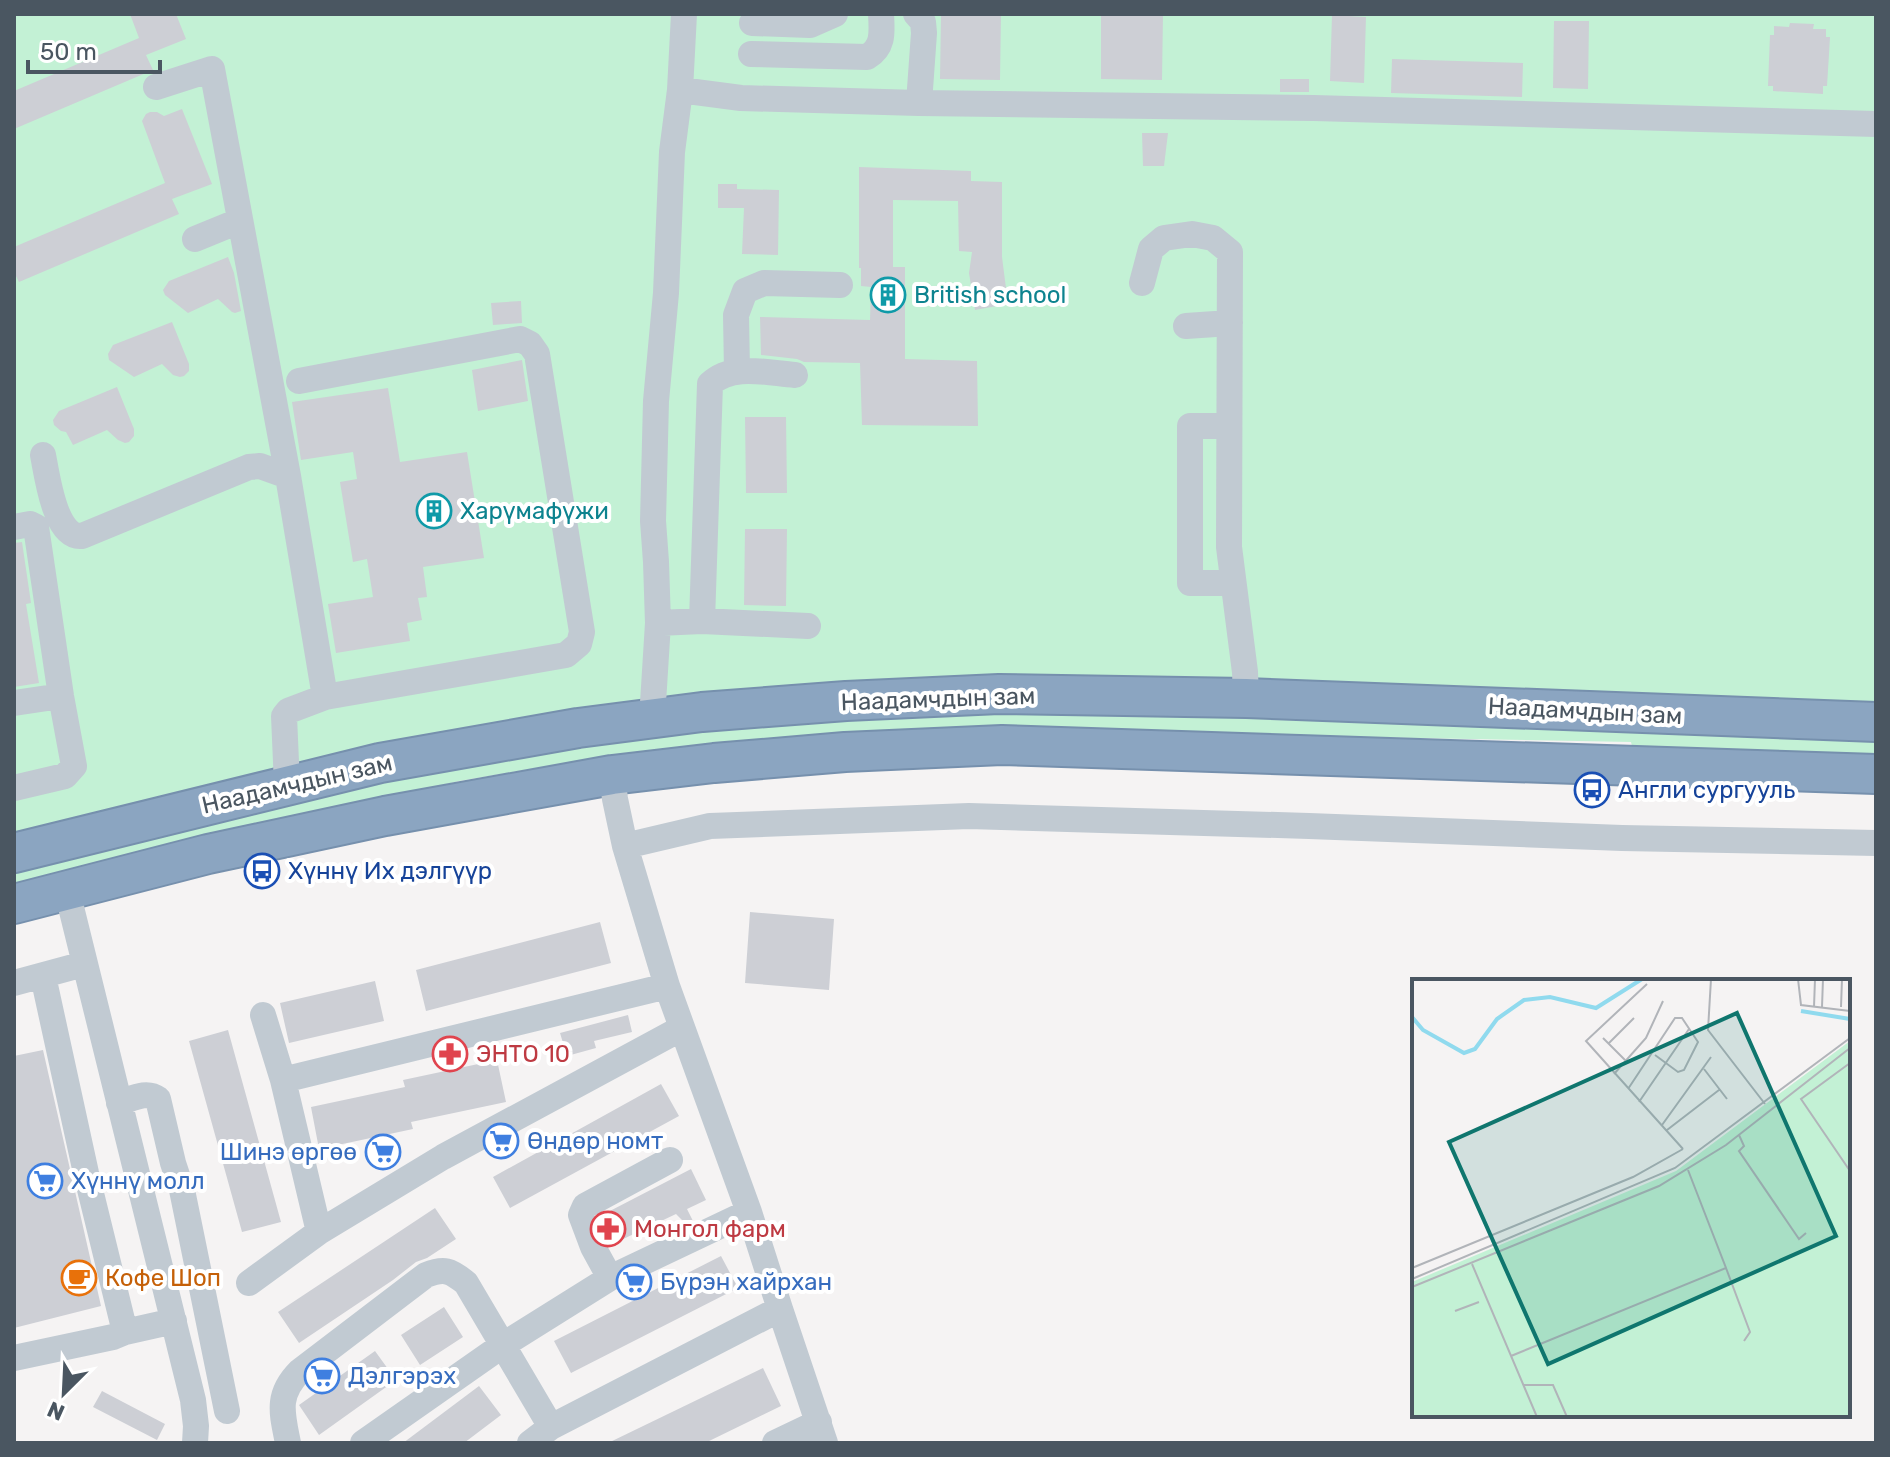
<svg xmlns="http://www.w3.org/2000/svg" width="1890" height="1457" font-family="Rubik,sans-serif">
<rect width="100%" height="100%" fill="#f5f3f3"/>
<!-- green -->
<path fill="#c3f1d5" d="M 14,14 L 1876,14 L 1876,754 L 1635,748 L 1632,746 L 1631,742 L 973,730 L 719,744 L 596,758 L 459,781 L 14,891 Z"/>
<!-- building -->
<path fill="#cdcfd5" d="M 130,14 L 176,14 L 186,39 L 146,55 L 153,70 L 14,129 L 14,91 L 139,38 Z
M 941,14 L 1001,14 L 1000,80 L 940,79 Z
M 1101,14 L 1163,14 L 1162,80 L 1101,79 Z
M 1332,15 L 1366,17 L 1364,83 L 1330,81 Z
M 1554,21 L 1589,21 L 1588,89 L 1553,88 Z
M 1790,23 L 1814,24 L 1813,29 L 1826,29 L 1826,37 L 1830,37 L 1829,54 L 1827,86 L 1823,86 L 1823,94 L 1773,91 L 1773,86 L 1768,86 L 1770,35 L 1774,35 L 1774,26 L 1789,27 Z
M 1392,59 L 1523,63 L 1522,97 L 1391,93 Z
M 1280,79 L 1309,79 L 1309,92 L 1280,92 Z
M 182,109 L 212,184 L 172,199 L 179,214 L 19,282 L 14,272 L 14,247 L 165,183 L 142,121 L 146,114 L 150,112 L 157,112 L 164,116 Z
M 1142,133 L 1168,133 L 1164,166 L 1143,166 Z
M 859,167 L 971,171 L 971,181 L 1002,182 L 1002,257 L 1008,304 L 975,310 L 969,273 L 972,252 L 959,251 L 958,201 L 893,200 L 893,267 L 905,267 L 905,359 L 977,361 L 978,426 L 862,425 L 860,363 L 804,362 L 797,359 L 761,355 L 760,317 L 870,320 L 871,287 L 861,286 L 861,268 L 859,268 Z
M 718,184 L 737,184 L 737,189 L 779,190 L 778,255 L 742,254 L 744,208 L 718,208 Z
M 228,257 L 234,273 L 241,311 L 235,313 L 232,312 L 218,299 L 188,313 L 165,295 L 163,290 L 169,281 Z
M 521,301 L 522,323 L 493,325 L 491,303 Z
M 172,322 L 189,364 L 189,371 L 184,376 L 180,377 L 173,375 L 162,364 L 134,377 L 109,360 L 108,354 L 113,345 Z
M 522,360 L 528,401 L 478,411 L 472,370 Z
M 117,387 L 134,429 L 134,436 L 129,442 L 125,443 L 118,440 L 107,430 L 73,445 L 66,432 L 61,431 L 54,425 L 53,420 L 59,411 Z
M 388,388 L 400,462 L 467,452 L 484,558 L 423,567 L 427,597 L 418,598 L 422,620 L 407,623 L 410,641 L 336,653 L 328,604 L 373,597 L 367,559 L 353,562 L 340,482 L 357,479 L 353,452 L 301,460 L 292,402 Z
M 745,417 L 786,417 L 787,493 L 746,493 Z
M 745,529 L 787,529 L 786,606 L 744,605 Z
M 22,542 L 31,603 L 26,604 L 39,683 L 14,687 L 14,543 Z
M 750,912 L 834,919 L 829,990 L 745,983 Z
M 600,922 L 611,963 L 426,1011 L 416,970 Z
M 375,981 L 384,1021 L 289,1043 L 280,1003 Z
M 628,1015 L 632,1032 L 594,1041 L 596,1048 L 567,1056 L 560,1033 Z
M 228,1030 L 281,1222 L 242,1232 L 189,1041 Z
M 43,1050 L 101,1306 L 14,1328 L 14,1056 Z
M 497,1060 L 506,1102 L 411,1122 L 413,1129 L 319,1149 L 311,1107 L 405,1087 L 403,1080 Z
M 661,1084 L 679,1116 L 510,1208 L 493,1177 Z
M 691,1169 L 706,1200 L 687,1209 L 693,1221 L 686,1224 L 676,1214 L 619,1241 L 606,1213 Z
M 435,1208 L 456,1239 L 427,1258 L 416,1262 L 393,1280 L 299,1343 L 278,1312 Z
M 721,1256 L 738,1288 L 571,1373 L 554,1341 Z
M 444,1307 L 463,1337 L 420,1365 L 401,1335 Z
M 375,1351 L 396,1380 L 319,1435 L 299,1405 Z
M 763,1368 L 781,1406 L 705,1443 L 608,1443 Z
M 479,1386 L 501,1415 L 464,1443 L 403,1443 Z
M 102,1391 L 165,1424 L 157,1440 L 93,1407 Z"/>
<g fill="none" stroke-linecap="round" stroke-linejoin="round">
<!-- highway casing -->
<g stroke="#7690ad" stroke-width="42">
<path id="highway" d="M 14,853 L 380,763 L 578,728 L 702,712 L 846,701 L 999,694 L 1246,698 L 1876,722
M 14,904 L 208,854 L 385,816 L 612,775 L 714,763 L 845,752 L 1002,745 L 1876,774"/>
</g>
<!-- minor -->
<path stroke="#c1cad2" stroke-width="26" d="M 916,14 L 923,22 L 924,33 L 919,103
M 752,23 L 810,25 L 835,14
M 751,54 L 867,57 C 884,47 882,32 881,14
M 156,87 L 212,69 L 288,476 L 325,697
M 680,90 L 684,14
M 195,239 L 239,221
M 1142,283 L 1151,249 L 1164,238 L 1192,234 L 1213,238 L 1230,252 L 1229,547 L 1245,672 L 1246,698
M 1186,326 L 1230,323
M 737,371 L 736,315 L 745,291 L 764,283 L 840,285
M 1229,426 L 1190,426 L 1190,583 L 1232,583
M 43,455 C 47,475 55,539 82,536 L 249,467 L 260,466 L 288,476
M 14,527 L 30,524 L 36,527 L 61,696 L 74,766 L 65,776 L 14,788
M 702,621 L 710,384 C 732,363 767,373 795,375
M 658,623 L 702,621 L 808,626
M 14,703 L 61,696
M 652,719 L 658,623 L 656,562 L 653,521 L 656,401 L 666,293 L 672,152 L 680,90 L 741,98 L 919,103 L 1314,108 L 1876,124
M 612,775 L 615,799 L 625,846 L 667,986 L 749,1212 L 780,1309 L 825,1443
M 287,785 L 284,716 L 288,711 L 325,697 L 566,655 L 579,644 L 582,632 L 537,354 L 530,344 L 520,339 L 299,381
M 625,846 L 710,826 L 969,816 L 1309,826 L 1622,838 L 1876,843
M 67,891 L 193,1400 L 196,1426 L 195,1443
M 43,976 L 86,1173 L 125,1332
M 14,983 L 84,964
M 263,1015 L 283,1080 L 319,1232
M 283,1080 L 667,986
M 119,1103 C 132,1099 146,1090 158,1099 L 173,1163 L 182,1190 L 227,1411
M 610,1278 L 593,1247 L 581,1215 L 585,1206 L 670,1160
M 249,1283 L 319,1232 L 443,1157 L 682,1028
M 14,1358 L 113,1337 L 125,1332 L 174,1321
M 288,1443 C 282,1413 276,1395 300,1371 L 426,1275 C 444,1268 450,1270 466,1283 L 551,1427
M 363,1443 L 503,1345 L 610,1278 L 749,1212
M 530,1443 L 551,1427 L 780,1309
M 775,1443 L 819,1422"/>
<!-- highway -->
<use href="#highway" stroke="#8ba5c1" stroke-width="38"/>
</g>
<!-- icons -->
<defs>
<g id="building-ring" transform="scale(1.8)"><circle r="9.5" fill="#fff" stroke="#0f9aa8" stroke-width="1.5"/><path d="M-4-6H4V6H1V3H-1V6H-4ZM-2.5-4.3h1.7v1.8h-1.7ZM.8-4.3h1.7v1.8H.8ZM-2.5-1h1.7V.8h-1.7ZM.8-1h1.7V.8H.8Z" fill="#0f9aa8"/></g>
<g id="bus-ring" transform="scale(1.8)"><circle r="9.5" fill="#fff" stroke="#1a4fb4" stroke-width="1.5"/><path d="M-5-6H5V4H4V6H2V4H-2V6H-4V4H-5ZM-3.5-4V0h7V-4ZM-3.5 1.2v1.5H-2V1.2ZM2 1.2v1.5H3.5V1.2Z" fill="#1a4fb4"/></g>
<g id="pharmacy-ring" transform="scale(1.8)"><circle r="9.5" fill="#fff" stroke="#e0444e" stroke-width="1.5"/><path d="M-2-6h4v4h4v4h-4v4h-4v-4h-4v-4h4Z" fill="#e0444e"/></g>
<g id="supermarket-ring" transform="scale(1.8)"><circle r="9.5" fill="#fff" stroke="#3f7fe0" stroke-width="1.5"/><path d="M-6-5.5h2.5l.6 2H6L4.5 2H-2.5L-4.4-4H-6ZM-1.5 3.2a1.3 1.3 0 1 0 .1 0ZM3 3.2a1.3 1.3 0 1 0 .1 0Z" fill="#3f7fe0"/></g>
<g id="cafe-ring" transform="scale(1.8)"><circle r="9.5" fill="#fff" stroke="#e8710a" stroke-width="1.5"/><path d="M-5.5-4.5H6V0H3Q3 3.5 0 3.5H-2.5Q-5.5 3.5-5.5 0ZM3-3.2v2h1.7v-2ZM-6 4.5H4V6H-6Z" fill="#e8710a"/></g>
</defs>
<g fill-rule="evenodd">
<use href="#building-ring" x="888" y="295"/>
<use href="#building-ring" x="434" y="511"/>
<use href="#bus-ring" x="1592" y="790"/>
<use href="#bus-ring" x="262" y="871"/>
<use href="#pharmacy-ring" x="450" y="1054"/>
<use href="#supermarket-ring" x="501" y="1141"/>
<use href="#supermarket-ring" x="383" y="1152"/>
<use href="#supermarket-ring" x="45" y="1181"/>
<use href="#pharmacy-ring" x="608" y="1229"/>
<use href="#cafe-ring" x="79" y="1278"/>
<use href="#supermarket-ring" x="634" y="1282"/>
<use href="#supermarket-ring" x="322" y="1376"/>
</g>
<g text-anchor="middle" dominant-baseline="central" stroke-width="8" stroke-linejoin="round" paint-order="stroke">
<!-- culture labels -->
<g font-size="24" fill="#0d838f" stroke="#fff" text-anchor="start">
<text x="914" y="295">British school</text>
<text x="460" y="511">Харүмафүжи</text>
</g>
<!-- street labels -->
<g font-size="24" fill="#4a5661" stroke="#fff">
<text transform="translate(938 699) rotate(-2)">Наадамчдын зам</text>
<text transform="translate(1585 711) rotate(3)">Наадамчдын зам</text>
<text transform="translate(297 784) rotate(-13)">Наадамчдын зам</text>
</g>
<!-- transit labels -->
<g font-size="24" fill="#164399" stroke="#fff" text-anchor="start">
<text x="1618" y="790">Англи сургууль</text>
<text x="288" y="871">Хүннү Их дэлгүүр</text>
</g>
<!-- health labels -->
<g font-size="24" fill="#be3a42" stroke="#fff" text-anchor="start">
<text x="476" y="1054">ЭНТО 10</text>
<text x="634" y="1229">Монгол фарм</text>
</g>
<!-- shop labels -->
<g font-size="24" fill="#366cbe" stroke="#fff" text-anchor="start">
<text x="527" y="1141">Өндөр номт</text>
<text x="357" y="1152" text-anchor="end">Шинэ өргөө</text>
<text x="71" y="1181">Хүннү молл</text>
<text x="660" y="1282">Бүрэн хайрхан</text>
<text x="348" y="1376">Дэлгэрэх</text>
</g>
<!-- food labels -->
<g font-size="24" fill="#c56008" stroke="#fff" text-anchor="start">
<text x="105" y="1278">Кофе Шоп</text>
</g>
</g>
<!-- overview -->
<g transform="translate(1412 979)">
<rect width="438" height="438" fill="#f5f3f3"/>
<path d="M 438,62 L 438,438 L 0,438 L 0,303 L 264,192 Z" fill="#c3f1d5"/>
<path fill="none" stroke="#90daee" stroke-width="4" d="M 389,32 L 438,40M 0,38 L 11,51 L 52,74 L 63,70 L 85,40 L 112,21 L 138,18 L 184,29 L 230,0"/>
<path fill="none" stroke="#b1b4b9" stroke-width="2" d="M 299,0 L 296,51 L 353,125M 386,0 L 389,26 L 438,32M 235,5 L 174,62 L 271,170M 402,28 L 403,0M 410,28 L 411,0M 429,28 L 430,0M 191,59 L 214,82M 196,65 L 222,39M 438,84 L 389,120 L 438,192M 292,90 L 315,120M 202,95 L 234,59 L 251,22M 216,110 L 263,39 L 270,39 L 286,63 L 272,91 L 266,93 L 243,76M 227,123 L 277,50M 250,146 L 299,78M 255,151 L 307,111M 327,156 L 332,167 L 327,172 L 387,260 L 394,254M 60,285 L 125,438M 0,289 L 221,198 L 271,170M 314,289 L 338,353 L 332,362M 0,300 L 263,189 L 438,59M 0,308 L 247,207 L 314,166 L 438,69M 43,332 L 67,323M 99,377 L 314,289 L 276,191M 111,406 L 141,406 L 155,438"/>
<path fill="#0f766e" fill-opacity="0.15" stroke="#0f766e" stroke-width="4" d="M 325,34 L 424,257 L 136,385 L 37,163 Z"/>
<rect width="438" height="438" fill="none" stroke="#4a5661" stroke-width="4"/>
</g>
<!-- border -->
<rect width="1890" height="1457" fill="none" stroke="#4a5661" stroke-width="32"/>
<!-- north arrow -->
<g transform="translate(64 1393) rotate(204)" stroke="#ffffff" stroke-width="6" paint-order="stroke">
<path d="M0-6L14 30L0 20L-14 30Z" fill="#4a5661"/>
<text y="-12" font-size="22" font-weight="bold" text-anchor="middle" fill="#4a5661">N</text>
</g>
<!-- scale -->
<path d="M28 60v12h132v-12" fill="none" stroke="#4a5661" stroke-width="4"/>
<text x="40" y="60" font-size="24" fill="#4a5661" stroke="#ffffff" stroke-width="6" paint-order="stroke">50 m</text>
</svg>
